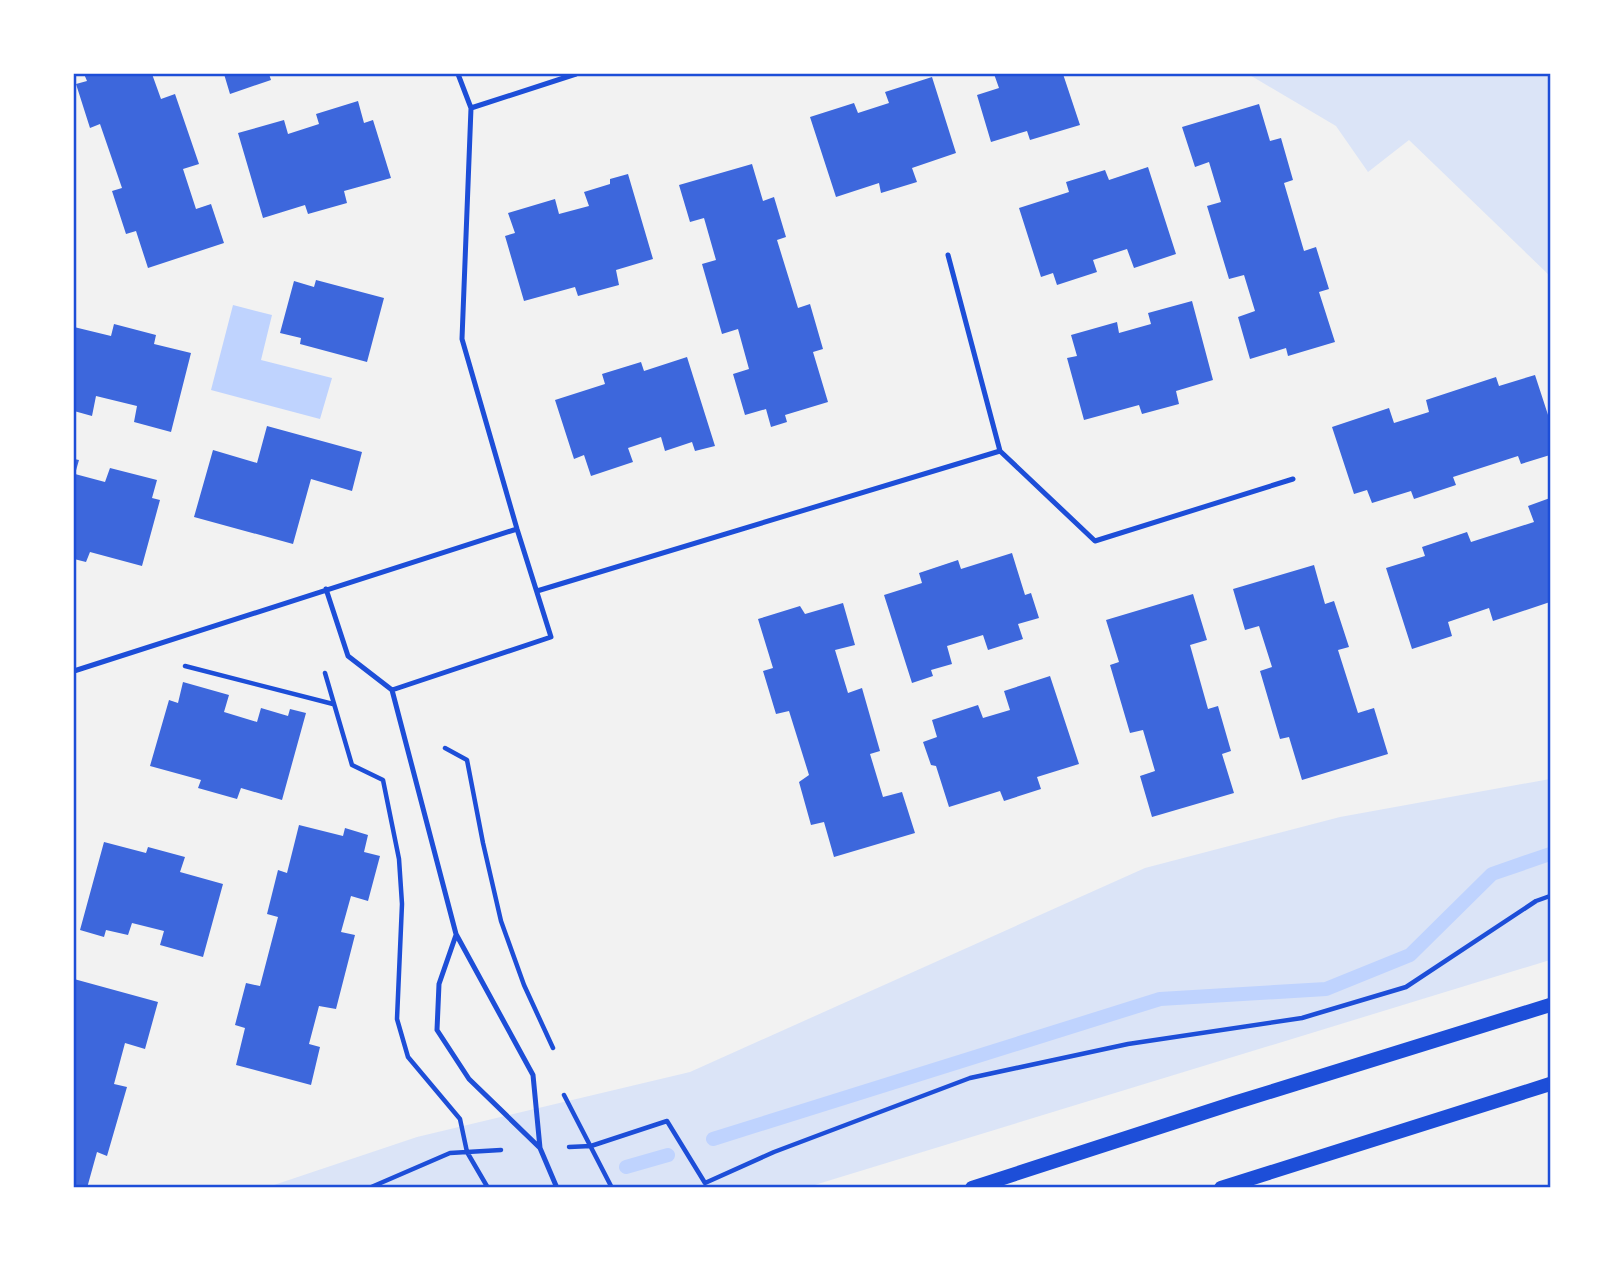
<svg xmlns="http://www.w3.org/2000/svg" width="1624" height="1261" font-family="Raleway,sans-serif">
<rect width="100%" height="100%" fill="#f2f2f2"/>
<!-- green -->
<path fill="#dbe4f7" d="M 1248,74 L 1550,74 L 1550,276 L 1409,140 L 1368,172 L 1336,126 Z
M 1550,779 L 1550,960 L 808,1187 L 265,1188 L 417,1137 L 690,1072 L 1145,868 L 1340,817 Z"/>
<!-- water -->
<path fill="#bfd3fe" d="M 233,305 L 272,315 L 261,360 L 332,378 L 320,419 L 211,390 Z"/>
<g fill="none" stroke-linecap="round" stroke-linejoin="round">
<!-- stream -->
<path stroke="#bfd3fe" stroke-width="14" d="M 713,1139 L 1160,999 L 1326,989 L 1410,955 L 1492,874 L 1550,854
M 626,1167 L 668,1155"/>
</g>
<!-- building -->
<path fill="#3d67dc" d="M 84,74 L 152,74 L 161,99 L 175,94 L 199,164 L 183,169 L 196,209 L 211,204 L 224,243 L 148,268 L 136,231 L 126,234 L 112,191 L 122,188 L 100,124 L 90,128 L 76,84 L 87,81 Z
M 224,74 L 269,74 L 271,80 L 230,94 Z
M 994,74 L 1063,74 L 1080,125 L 1030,140 L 1027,131 L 991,142 L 977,95 L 999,88 Z
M 932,77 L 956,153 L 912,168 L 917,182 L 881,193 L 879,183 L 836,197 L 810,117 L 854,103 L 858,113 L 889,103 L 885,92 Z
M 358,101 L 364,123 L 373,120 L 391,178 L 344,191 L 347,203 L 308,214 L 305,205 L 263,218 L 238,133 L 284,120 L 288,134 L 319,124 L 316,114 Z
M 1259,104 L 1270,141 L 1281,138 L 1293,180 L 1284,183 L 1304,251 L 1316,247 L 1329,289 L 1319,292 L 1335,342 L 1288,356 L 1286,348 L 1250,359 L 1238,317 L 1255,311 L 1244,275 L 1229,279 L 1207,206 L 1221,202 L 1209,162 L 1195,167 L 1182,127 Z
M 752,164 L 763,201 L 774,197 L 786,237 L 777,240 L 798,308 L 810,304 L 823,349 L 813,352 L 828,402 L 785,415 L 787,422 L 771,427 L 766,409 L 745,415 L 733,374 L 749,369 L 738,329 L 722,334 L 702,264 L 716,260 L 704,218 L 690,222 L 679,185 Z
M 1148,167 L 1176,254 L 1134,268 L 1127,249 L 1093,260 L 1097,272 L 1057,285 L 1053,273 L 1041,277 L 1019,208 L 1069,192 L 1066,182 L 1105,170 L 1109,180 Z
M 628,174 L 653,259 L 616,270 L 619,285 L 578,296 L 575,287 L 524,301 L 505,236 L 515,233 L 508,213 L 555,199 L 559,214 L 589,206 L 584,192 L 610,184 L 610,179 Z
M 316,280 L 384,298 L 367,362 L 300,344 L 301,338 L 280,333 L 294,281 L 314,287 Z
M 1192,301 L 1213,380 L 1176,391 L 1179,404 L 1142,414 L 1139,405 L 1084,420 L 1067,358 L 1077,356 L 1071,335 L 1117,322 L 1119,333 L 1151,324 L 1148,313 Z
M 114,324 L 156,335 L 154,344 L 191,353 L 171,432 L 134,422 L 137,406 L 96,396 L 92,416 L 74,411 L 74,327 L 111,336 Z
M 687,357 L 715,446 L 695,451 L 692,442 L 665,451 L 661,437 L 628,448 L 633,462 L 591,476 L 584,455 L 574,459 L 555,400 L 605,384 L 602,374 L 641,362 L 644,371 Z
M 1535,375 L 1550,421 L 1550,455 L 1521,464 L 1518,456 L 1453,477 L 1456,485 L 1414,499 L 1411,491 L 1372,503 L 1367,490 L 1354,494 L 1332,427 L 1389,408 L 1394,423 L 1429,412 L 1426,400 L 1496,377 L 1499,386 Z
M 267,426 L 362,452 L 352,491 L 311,479 L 293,544 L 194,517 L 213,450 L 257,463 Z
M 74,459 L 79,460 L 75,474 L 105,482 L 110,468 L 157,480 L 152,498 L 160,500 L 142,566 L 90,552 L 86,562 L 74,559 Z
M 1550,498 L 1550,602 L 1493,621 L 1489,608 L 1448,622 L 1452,636 L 1412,649 L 1386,568 L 1425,556 L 1422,547 L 1467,532 L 1471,542 L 1534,522 L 1528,506 Z
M 1012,553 L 1025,595 L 1031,593 L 1039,618 L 1018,624 L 1023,639 L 988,650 L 983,635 L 947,646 L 952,664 L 931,670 L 933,676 L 912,683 L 884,595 L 922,583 L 919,573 L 958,560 L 961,569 Z
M 1314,565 L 1325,604 L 1334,601 L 1349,647 L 1338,650 L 1358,713 L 1374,708 L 1388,754 L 1302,780 L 1289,737 L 1280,739 L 1260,671 L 1272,667 L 1259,626 L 1245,630 L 1233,589 Z
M 1193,594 L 1207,640 L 1190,645 L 1208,709 L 1218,706 L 1231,751 L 1222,754 L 1234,793 L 1152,817 L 1140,776 L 1155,771 L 1143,730 L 1130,733 L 1110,665 L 1119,662 L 1106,620 Z
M 843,603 L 855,645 L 835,650 L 848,693 L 862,688 L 880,751 L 870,754 L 883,797 L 902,792 L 915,833 L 834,857 L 824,822 L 811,825 L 799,782 L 809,775 L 789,711 L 776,714 L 763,671 L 773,668 L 758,619 L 800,606 L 805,614 Z
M 1050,676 L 1079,764 L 1037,777 L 1041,789 L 1004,801 L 1000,791 L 949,807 L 936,766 L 931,765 L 923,742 L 937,737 L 932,720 L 978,705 L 983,718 L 1010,710 L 1004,691 Z
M 183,682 L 229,695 L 224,712 L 257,722 L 261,708 L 288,716 L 290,709 L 306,713 L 282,800 L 241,788 L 237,799 L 198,788 L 201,780 L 150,766 L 169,700 L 178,703 Z
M 299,825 L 343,836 L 345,828 L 368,835 L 364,852 L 380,856 L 368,901 L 351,896 L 341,932 L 355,935 L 336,1009 L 319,1006 L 309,1044 L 320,1047 L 311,1085 L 236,1065 L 245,1028 L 235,1025 L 246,983 L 260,986 L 278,917 L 267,914 L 278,870 L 287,873 Z
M 104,842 L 146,853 L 148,847 L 185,857 L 180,872 L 223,884 L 203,957 L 160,945 L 164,931 L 132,923 L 128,935 L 106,930 L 104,937 L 80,930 Z
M 74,979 L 158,1002 L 145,1049 L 125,1043 L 114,1084 L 127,1087 L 107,1156 L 97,1152 L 87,1188 L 74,1187 Z"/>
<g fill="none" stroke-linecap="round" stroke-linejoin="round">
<!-- path -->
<path stroke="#1d4ed8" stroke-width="4.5" d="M 185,666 L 333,704
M 325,673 L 352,765 L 383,780 L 399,859 L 402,904 L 397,1019 L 408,1057 L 460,1119 L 467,1152 L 488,1188
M 445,748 L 467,760 L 483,843 L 501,921 L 524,985 L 553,1048
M 564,1095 L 612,1188
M 569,1147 L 591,1146 L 667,1121 L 705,1183 L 774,1152 L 970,1078 L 1128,1044 L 1302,1018 L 1406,987 L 1536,901 L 1550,896
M 369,1188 L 450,1153 L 501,1150"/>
<!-- service -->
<path stroke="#1d4ed8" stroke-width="5" d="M 471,108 L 576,74
M 948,255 L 1000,451 L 1095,541 L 1293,479
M 326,589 L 348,656 L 392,690 L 456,934 L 533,1075 L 540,1148 L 557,1188
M 537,591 L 1000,451
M 74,671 L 517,529
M 392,690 L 551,637 L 517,529 L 462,339 L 471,108 L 458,74
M 456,935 L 439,984 L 437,1030 L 469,1079 L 540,1148"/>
<!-- secondary -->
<path stroke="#1d4ed8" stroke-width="14" d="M 972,1188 L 1234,1103 L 1550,1005
M 1221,1188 L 1550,1084"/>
</g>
<!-- border -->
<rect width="1624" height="1261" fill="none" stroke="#ffffff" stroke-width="150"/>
<rect x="75" y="75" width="1474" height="1111" fill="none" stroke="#1d4ed8" stroke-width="2.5"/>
</svg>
